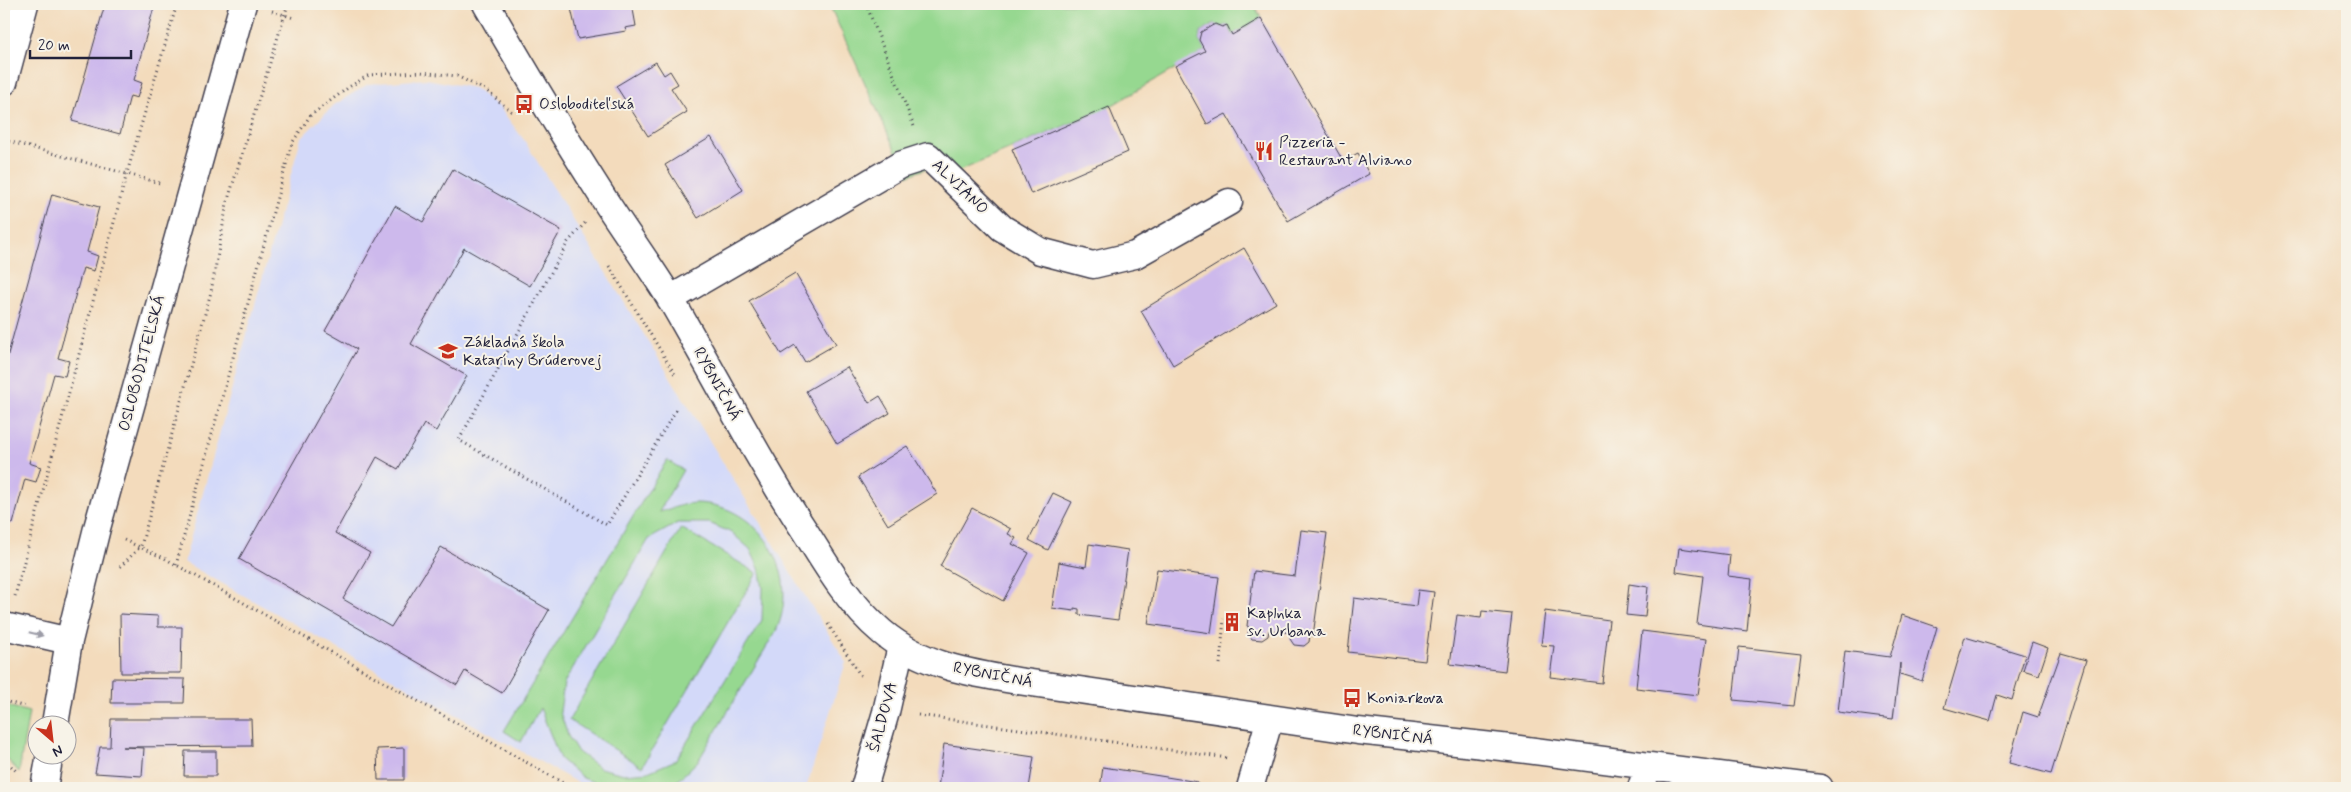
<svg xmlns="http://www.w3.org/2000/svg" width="2351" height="792" font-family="Mynerve,sans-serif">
<rect width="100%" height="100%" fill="#f7f3e8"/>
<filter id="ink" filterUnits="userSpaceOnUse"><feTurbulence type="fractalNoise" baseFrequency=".02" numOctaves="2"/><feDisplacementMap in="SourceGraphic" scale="10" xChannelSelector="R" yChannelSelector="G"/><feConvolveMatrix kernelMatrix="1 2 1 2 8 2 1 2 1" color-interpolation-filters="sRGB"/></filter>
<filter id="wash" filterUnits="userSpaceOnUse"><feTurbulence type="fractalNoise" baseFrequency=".0096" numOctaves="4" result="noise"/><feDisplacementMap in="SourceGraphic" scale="20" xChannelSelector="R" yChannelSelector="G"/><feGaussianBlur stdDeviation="1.12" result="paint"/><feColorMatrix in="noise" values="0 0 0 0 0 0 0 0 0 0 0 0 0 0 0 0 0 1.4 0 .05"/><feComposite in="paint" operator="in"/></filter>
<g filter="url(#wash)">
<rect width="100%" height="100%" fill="#f3dbbc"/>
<!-- built -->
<path fill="#d3d9f9" d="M 426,79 L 474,88 L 500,108 L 524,140 L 846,662 L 806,788 L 587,788 L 184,562 L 301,138 L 334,105 L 368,84 Z"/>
<!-- green -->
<path fill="#96d890" stroke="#5c7d66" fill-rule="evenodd" d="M 829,4 L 1254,4 L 1261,18 L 1232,35 L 1227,25 L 1222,27 L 1214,24 L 1201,32 L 1199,40 L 1205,51 L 1109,107 L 943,178 L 930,167 L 907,176 Z
M 667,460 L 683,470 L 659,512 C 672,509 684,503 697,503 C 761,505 802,574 776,631 L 698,761 L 677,781 L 655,788 L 609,788 L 583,778 L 560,759 L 540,708 L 521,742 L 504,731 ZM 678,523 L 709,523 L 732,533 L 750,549 L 759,568 L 763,588 L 762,620 L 676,760 L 648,772 L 624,774 L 600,768 L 578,752 L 568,736 L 560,712 L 564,683 L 649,539 Z
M 681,528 L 757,573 L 642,767 L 569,720 Z
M 4,705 L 29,712 L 19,772 L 4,756 Z"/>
<g id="blocks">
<!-- building -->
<path fill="#cdb9ec" d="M 105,4 L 163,4 L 162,9 L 154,7 L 134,80 L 142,83 L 137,98 L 130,96 L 120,134 L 72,121 Z
M 570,4 L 632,4 L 636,26 L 625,28 L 626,31 L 578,39 Z
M 1261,18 L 1343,161 L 1358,153 L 1369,174 L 1288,221 L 1226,114 L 1207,124 L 1175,66 L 1205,51 L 1199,40 L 1201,32 L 1215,24 L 1222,27 L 1227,25 L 1232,35 Z
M 656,62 L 664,75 L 670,71 L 678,84 L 671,88 L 687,112 L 648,136 L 616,86 Z
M 1109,107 L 1128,152 L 1031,194 L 1012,149 Z
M 711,137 L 743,190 L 698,218 L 665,165 Z
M 453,169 L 561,230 L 530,286 L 464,248 L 411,344 L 467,376 L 436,431 L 424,424 L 398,469 L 377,457 L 335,533 L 370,553 L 343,599 L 391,627 L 441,547 L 549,610 L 502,693 L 465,671 L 457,685 L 239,559 L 357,349 L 325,331 L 395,206 L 423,222 Z
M 52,194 L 99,207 L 87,252 L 98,256 L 94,271 L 83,268 L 58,358 L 69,361 L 65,376 L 54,374 L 29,463 L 41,467 L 36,482 L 25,479 L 13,524 L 4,522 L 4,369 Z
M 1244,248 L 1276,303 L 1173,365 L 1141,311 Z
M 795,273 L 836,344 L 805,362 L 795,345 L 781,354 L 749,301 Z
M 847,367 L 869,403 L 880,396 L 890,413 L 837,444 L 806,391 Z
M 907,446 L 937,494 L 888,525 L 858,477 Z
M 1053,493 L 1072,502 L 1048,550 L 1029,540 Z
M 972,508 L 1011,529 L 1008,534 L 1016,538 L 1012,544 L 1029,553 L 1003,601 L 940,566 Z
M 1301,530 L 1327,533 L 1313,636 L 1310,635 L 1309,642 L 1304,646 L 1294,645 L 1290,639 L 1291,633 L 1269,630 L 1268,636 L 1262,640 L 1252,639 L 1248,634 L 1249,627 L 1247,626 L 1254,571 L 1295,576 Z
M 1089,544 L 1128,550 L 1118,620 L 1079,615 L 1079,609 L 1074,608 L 1074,611 L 1052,608 L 1059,562 L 1086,567 Z
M 1679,548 L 1730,555 L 1728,576 L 1752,579 L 1747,631 L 1697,624 L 1703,576 L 1676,572 Z
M 1157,569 L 1219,577 L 1211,633 L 1148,624 Z
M 1629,584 L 1648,587 L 1645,617 L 1626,615 Z
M 1418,590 L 1434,592 L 1425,661 L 1348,652 L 1354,598 L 1416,606 Z
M 1482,611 L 1512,614 L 1505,671 L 1450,664 L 1457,615 L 1481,618 Z
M 1545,611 L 1609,620 L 1602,683 L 1550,677 L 1554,646 L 1541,645 Z
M 120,614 L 158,616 L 158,627 L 182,627 L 181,673 L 121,673 Z
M 1902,615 L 1937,627 L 1922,681 L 1900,674 L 1900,663 L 1893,719 L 1838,712 L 1845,651 L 1890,657 Z
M 1235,616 L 1237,627 L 1230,628 L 1227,617 Z
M 1642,631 L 1706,639 L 1698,695 L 1636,688 Z
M 1965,637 L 2025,655 L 2012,700 L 1997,695 L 1990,721 L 1944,708 Z
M 2032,642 L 2048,648 L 2039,675 L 2023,670 Z
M 1739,647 L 1801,654 L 1794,706 L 1733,700 Z
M 2061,653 L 2086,660 L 2051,774 L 2009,763 L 2023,712 L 2038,717 Z
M 112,678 L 185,679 L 184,703 L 111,703 Z
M 111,719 L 251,719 L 252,746 L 123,747 L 144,748 L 142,776 L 95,773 L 100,747 L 110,747 Z
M 944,744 L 1034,757 L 1029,788 L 938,788 Z
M 404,748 L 404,780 L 378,780 L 377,749 Z
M 185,751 L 216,751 L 216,776 L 184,776 Z
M 1103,767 L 1198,782 L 1197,788 L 1100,788 Z
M 307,784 L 328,786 L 328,788 L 307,788 Z"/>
</g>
</g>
<g filter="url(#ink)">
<use href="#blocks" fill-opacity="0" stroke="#413e4e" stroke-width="1"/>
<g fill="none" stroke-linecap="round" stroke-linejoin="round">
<!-- minor casing -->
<g stroke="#413e4e" stroke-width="29">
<path id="minor" d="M 486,4 C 524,70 563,135 604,199 C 626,233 650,266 671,300 C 717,379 758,460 808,536 C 829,570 851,606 882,632 C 921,665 969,673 1018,681 L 1358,731 L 1519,749 L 1820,788
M 4,82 L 25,4
M 670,299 L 900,165 L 928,156 L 1002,228 L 1040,251 L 1093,265 L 1135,255 L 1229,202
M 4,626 L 69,641
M 55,724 L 69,641 L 97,528 L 243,4
M 44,788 L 50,754
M 864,788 L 886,712 L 901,646
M 1250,788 L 1270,718
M 1641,788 L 1648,766"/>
</g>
<!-- path -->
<path stroke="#413e4e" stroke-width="3" stroke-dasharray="1 4" stroke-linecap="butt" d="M 866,4 L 915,129
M 272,11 L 294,18
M 4,140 L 160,183
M 585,223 L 568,242 L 459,440 L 607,525 L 676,410
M 609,266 L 676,376
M 124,540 L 164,558 L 572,788
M 176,565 L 292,143 L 310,116 L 349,87 L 369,75 L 420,72 L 457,76 L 487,91 L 512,112
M 120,567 L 141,546 L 211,292 L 227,203 L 288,4
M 15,596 L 127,173 L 177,4
M 828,624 L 862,678
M 1220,664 L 1224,619
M 4,701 L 26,707
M 918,715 L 1228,758
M 4,759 L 16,771"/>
<!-- minor -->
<use href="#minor" stroke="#fff" stroke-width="26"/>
</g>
<!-- one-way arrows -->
<defs><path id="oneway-solid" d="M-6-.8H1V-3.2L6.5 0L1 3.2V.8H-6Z" transform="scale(1.25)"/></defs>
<use fill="#9c9ca7" href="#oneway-solid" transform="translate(36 634) rotate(14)"/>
</g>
<!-- icons -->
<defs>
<g id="bus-bare" transform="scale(1.5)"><path d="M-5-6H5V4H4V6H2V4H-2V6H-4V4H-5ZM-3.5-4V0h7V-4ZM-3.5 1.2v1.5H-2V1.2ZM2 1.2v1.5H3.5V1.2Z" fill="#c8321e" stroke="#f7f3e8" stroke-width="2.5" paint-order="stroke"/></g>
<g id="restaurant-bare" transform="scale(1.5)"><path d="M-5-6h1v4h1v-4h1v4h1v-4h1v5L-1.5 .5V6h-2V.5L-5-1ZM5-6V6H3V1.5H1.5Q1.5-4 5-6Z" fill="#c8321e" stroke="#f7f3e8" stroke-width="2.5" paint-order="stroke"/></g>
<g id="school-bare" transform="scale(1.5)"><path d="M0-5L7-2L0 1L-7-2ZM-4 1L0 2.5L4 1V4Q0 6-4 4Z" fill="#c8321e" stroke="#f7f3e8" stroke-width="2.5" paint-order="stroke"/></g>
<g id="building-bare" transform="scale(1.5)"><path d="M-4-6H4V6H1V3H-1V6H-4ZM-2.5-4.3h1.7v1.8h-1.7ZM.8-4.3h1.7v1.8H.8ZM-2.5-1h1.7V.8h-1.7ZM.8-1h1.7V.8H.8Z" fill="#c8321e" stroke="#f7f3e8" stroke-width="2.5" paint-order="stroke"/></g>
</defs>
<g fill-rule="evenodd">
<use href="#bus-bare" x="524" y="104"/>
<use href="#restaurant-bare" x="1264" y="151"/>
<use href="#school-bare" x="448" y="351"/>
<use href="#building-bare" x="1232" y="622"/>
<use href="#bus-bare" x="1352" y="698"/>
</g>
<g text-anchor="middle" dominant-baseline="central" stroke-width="4" stroke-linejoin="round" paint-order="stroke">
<!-- poi labels -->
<g font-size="16" fill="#22223b" stroke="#f7f3e8" text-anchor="start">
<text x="539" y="104">Osloboditeľská</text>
<text x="1279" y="142">Pizzeria -<tspan x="1279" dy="18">Restaurant Alviano</tspan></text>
<text x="463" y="342">Základná škola<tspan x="463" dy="18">Kataríny Brúderovej</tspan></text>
<text x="1247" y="613">Kaplnka<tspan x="1247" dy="18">sv. Urbana</tspan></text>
<text x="1367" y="698">Koniarkova</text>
</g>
<!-- street labels -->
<g font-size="16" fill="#22223b" stroke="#f7f3e8">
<text transform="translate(960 187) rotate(44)">ALVIANO</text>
<text transform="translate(142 363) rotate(-75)">OSLOBODITEĽSKÁ</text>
<text transform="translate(717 384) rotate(61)">RYBNIČNÁ</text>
<text transform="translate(993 675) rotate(11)">RYBNIČNÁ</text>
<text transform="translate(883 717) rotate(-75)">ŠALDOVA</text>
<text transform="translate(1393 735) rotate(7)">RYBNIČNÁ</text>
</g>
</g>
<!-- margin -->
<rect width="2351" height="792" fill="none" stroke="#f7f3e8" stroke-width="20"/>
<!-- north arrow -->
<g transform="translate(52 740) rotate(152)"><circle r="24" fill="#f7f3e8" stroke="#a29fa3"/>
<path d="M0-4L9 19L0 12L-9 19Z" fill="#c8321e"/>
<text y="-8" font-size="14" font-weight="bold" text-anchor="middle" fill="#22223b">N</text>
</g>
<!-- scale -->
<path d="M30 50v8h101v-8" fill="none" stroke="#22223b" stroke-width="2.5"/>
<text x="38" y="50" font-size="15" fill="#22223b" stroke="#f7f3e8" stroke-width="4" paint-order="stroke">20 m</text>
</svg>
